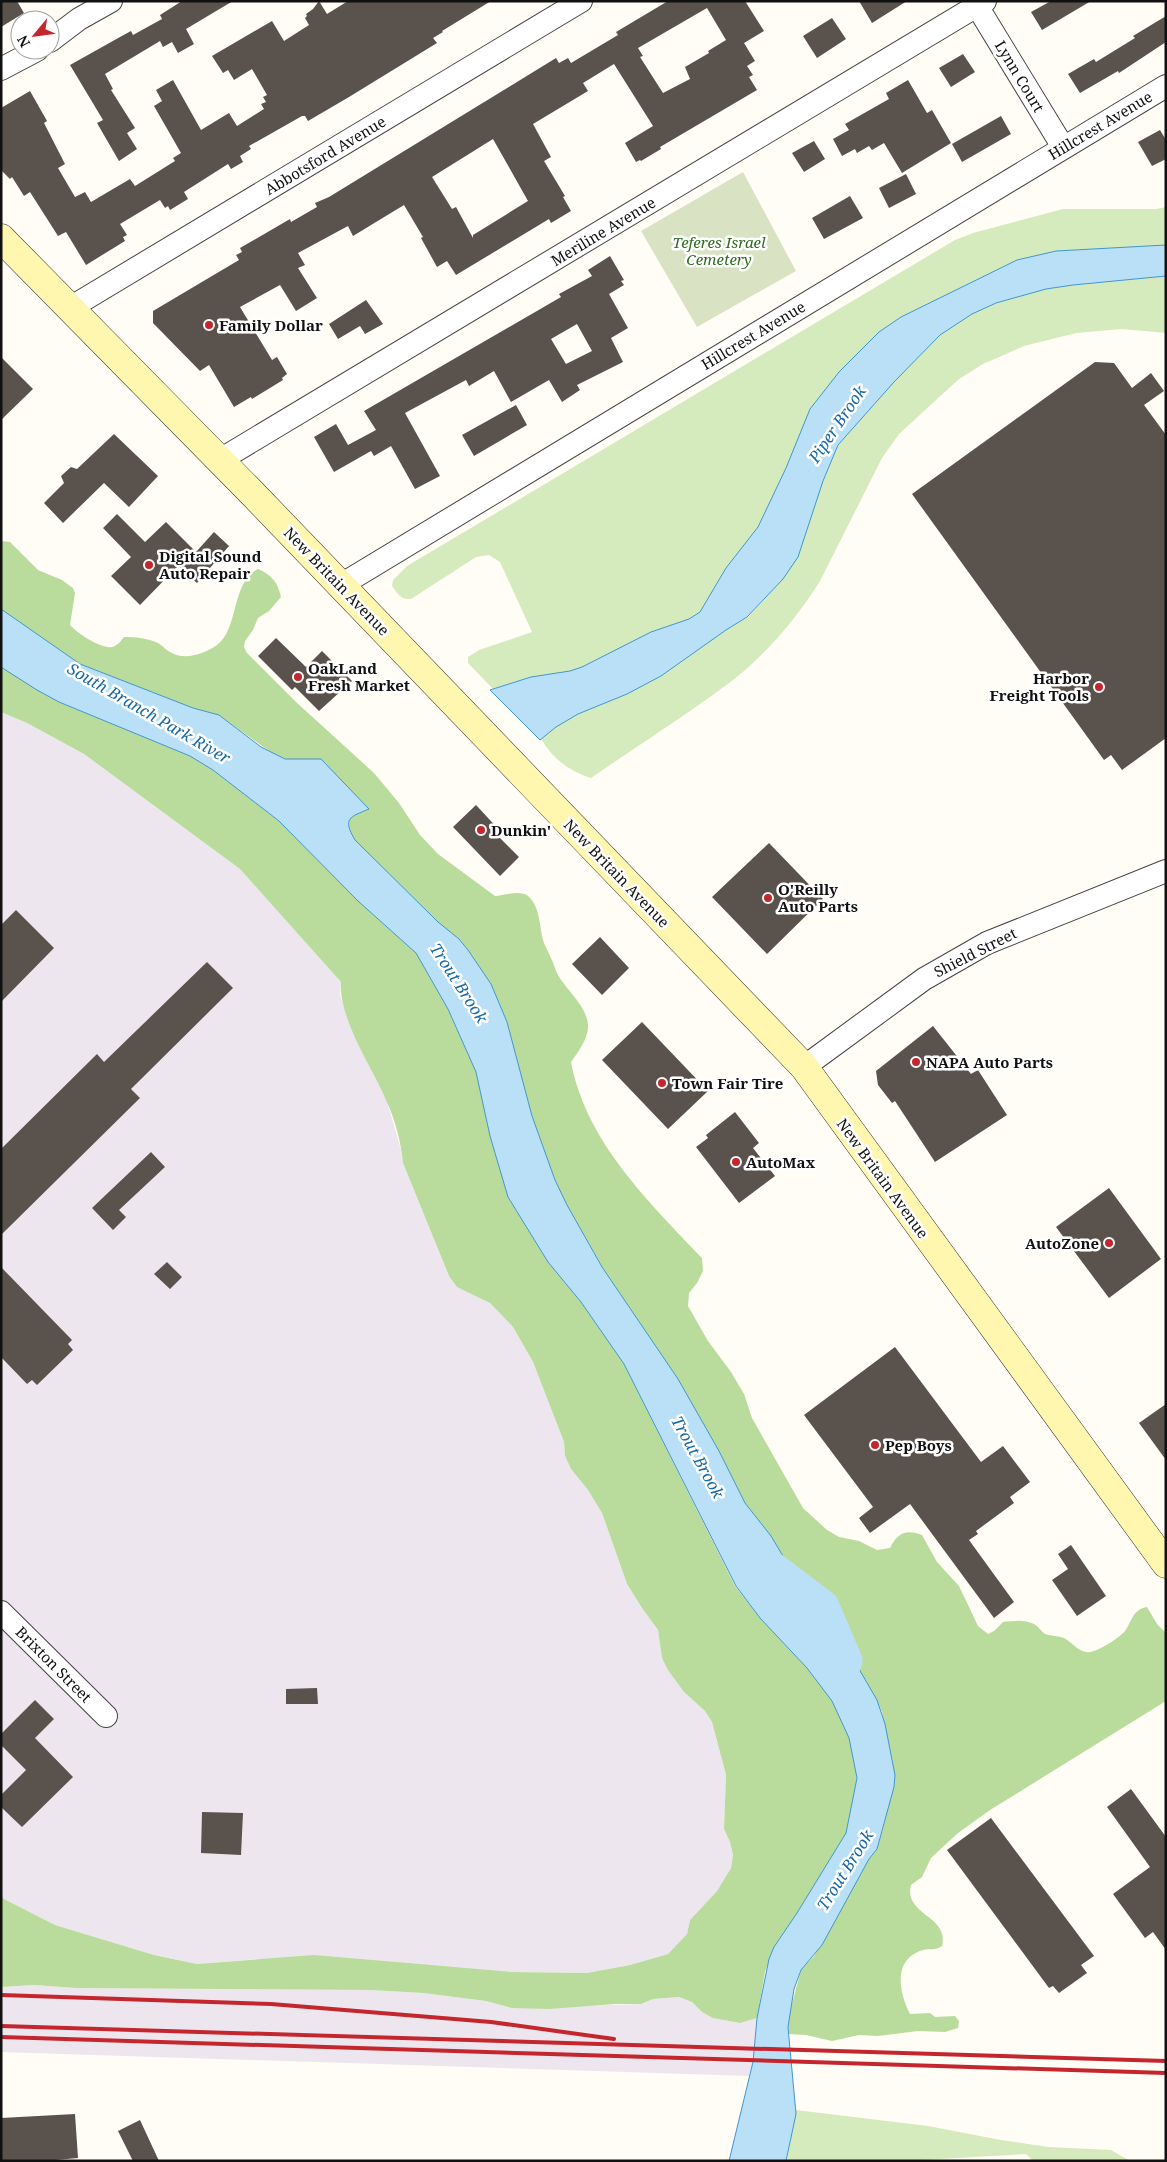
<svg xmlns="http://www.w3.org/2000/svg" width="1167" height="2162" font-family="'Noto Serif',serif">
<rect width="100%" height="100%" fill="#fffdf5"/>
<!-- industrial -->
<path fill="#eee6ef" d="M 1,712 L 27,723 L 84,754 L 240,869 L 341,982 L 340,995 L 353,1032 L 387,1101 L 401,1150 L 403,1163 L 449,1276 L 490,1303 L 513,1327 L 533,1362 L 564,1442 L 565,1456 L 571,1469 L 588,1490 L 602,1513 L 627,1584 L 642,1608 L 658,1630 L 662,1658 L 684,1692 L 705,1711 L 712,1722 L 726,1775 L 724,1829 L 730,1842 L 733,1855 L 731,1868 L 717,1891 L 690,1920 L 687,1934 L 668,1954 L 630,1965 L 587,1973 L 512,1972 L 258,1959 L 197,1964 L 154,1955 L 55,1925 L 4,1899 L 1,1895 Z
M 34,1985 L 76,1988 L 370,1990 L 423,1993 L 486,2001 L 512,2008 L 641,2004 L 653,1999 L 679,1997 L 692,2002 L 702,2012 L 714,2018 L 740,2023 L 757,2018 L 753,2062 L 749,2076 L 1,2052 L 1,1987 Z"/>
<!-- green -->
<path fill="#d5ebbd" d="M 1166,207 L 1166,245 L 1056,251 L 1017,260 L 901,317 L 879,332 L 839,372 L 810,409 L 786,468 L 758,527 L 726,568 L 700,612 L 689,619 L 651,632 L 582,667 L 570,671 L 531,677 L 493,689 L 468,663 L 468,657 L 479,650 L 532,632 L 500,562 L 489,555 L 476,557 L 411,599 C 401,600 398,594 392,586 L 393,580 L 407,566 L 955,240 L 973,233 L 1063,209 L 1156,209 Z
M 1166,276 L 1166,333 L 1122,329 L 1076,333 L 1024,346 L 983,364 L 959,379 L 899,434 L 882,458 L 820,581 C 797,618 765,656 729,683 C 685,716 637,746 591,778 C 569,771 553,759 541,739 L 556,727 L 578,714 L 627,694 L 661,676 L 726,630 L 748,617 L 783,579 L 838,445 L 894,382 L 940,335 L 972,314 L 996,303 L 1046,289 L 1073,285 Z
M 796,2110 L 928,2126 L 1001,2140 L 1049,2147 L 1111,2150 L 1130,2161 L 1033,2161 L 1026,2154 L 922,2160 L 787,2161 Z"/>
<!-- forest -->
<path fill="#b9dc9c" d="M 1,541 L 10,542 L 38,570 L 62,580 L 73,588 L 75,593 L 70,625 C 77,633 101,649 112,647 C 117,646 121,641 124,637 C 136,637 147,638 158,643 C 163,646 168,652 174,654 C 188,660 205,653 217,645 C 239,629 231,582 258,569 C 272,575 278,583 281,597 L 269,611 L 258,618 L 253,630 L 245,641 L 244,647 L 247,653 L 296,702 L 374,773 L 399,803 L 420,835 L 438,854 L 495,896 C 504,895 521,890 528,896 C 541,907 539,929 544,943 C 548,952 553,961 556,971 C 564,989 589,1006 588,1028 C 587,1040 578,1052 571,1062 C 586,1142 649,1202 702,1258 L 703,1271 L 697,1283 L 689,1293 L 688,1306 L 708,1341 L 731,1372 L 744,1394 L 752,1418 L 803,1508 L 827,1530 L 839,1537 L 859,1541 L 877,1550 L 890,1548 C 898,1533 905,1529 922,1535 L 937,1562 L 959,1586 L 978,1626 L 988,1634 L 994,1631 L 1003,1622 C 1014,1621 1024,1619 1034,1624 C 1038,1626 1041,1631 1045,1634 C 1051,1636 1058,1636 1064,1638 C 1072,1642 1080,1654 1090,1652 C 1099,1651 1119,1638 1125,1631 C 1132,1621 1133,1609 1147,1607 L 1157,1624 L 1166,1633 L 1166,1701 L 990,1810 L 958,1833 L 931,1858 L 922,1877 L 911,1885 C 903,1915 950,1916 942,1946 C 935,1951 930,1948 923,1950 C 892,1959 899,1993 910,2014 L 930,2013 L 935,2017 L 955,2016 L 959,2021 L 958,2028 L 945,2032 L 918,2031 L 878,2036 L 859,2035 L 832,2041 L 806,2035 L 788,2034 L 789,2015 L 801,1970 L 814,1956 L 869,1859 L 877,1849 L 884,1825 L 893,1763 L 882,1712 L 877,1700 L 838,1633 L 823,1612 L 805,1593 L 771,1536 L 745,1503 L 719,1451 L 678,1379 L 602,1267 L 567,1205 L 555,1180 L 532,1116 L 507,1022 L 491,984 L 468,950 L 459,939 L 438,923 L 355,840 C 350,831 346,825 352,815 L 358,813 L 296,759 L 286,759 L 273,754 L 219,715 L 193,708 L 80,664 L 1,609 Z
M 1,667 L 59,702 L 190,756 L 213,770 L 279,821 L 358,901 L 416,953 L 448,1009 L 476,1072 L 490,1136 L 508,1197 L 548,1262 L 581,1302 L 624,1364 L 735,1586 L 760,1618 L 807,1668 L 832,1701 L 849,1738 L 857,1778 L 846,1833 L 797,1913 L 774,1947 L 765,1972 L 757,2018 L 740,2023 L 713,2018 L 702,2012 L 692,2002 L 679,1997 L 653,1999 L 641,2004 L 615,2004 L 549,2009 L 512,2008 L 486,2001 L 423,1993 L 370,1990 L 76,1988 L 34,1985 L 1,1987 L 1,1895 L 4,1899 L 55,1925 L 154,1955 L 197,1964 L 314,1955 L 512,1972 L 587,1973 L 630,1965 L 668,1954 L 687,1934 L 690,1920 L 717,1891 L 731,1868 L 733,1855 L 730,1842 L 724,1829 L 726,1775 L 712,1722 L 705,1711 L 684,1692 L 668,1670 L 662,1658 L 658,1630 L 642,1608 L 627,1584 L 602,1513 L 588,1490 L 571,1469 L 565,1456 L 564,1442 L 533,1362 L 513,1327 L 490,1303 L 457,1287 L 449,1276 L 403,1163 C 401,1142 395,1119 386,1100 C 372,1067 338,1018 341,982 L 240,869 L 84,754 L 27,723 L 1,712 Z"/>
<!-- cemetery -->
<path fill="#d9e3c4" d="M 743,172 L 796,271 L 697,327 L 641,231 Z"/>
<!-- water -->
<path fill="#b9e0f7" stroke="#3f96cf" d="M 1166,245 L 1166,276 L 1073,285 L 1046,289 L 996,303 L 972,314 L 940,335 L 894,382 L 838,445 L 823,481 L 798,557 L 783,579 L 747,617 L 726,630 L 661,676 L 627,694 L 578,714 L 556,727 L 540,740 L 490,690 L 531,677 L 570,671 L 582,667 L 651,632 L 689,619 L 700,612 L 726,568 L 758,527 L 786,468 L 810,409 L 839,372 L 879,332 L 901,317 L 1017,260 L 1056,251 Z
M 1,609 L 80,664 L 193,708 L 219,715 L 261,747 L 285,759 L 321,759 L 369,809 C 350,817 342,818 355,840 L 438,922 L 459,939 L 468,950 L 491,984 L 507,1022 L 532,1116 L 555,1180 L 567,1205 L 602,1267 L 678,1379 L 719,1451 L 745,1503 L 771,1536 L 805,1593 L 823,1612 L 838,1633 L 877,1700 L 885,1724 L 895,1775 L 894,1787 L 877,1849 L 869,1859 L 822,1945 L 801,1970 L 794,1989 L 788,2027 L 796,2114 L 786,2161 L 729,2161 L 753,2062 L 757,2018 L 769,1959 L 774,1947 L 797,1913 L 846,1833 L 857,1778 L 849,1738 L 832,1701 L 807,1668 L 760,1618 L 736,1586 L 624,1364 L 581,1302 L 548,1262 L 508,1197 L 490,1136 L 476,1072 L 448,1009 L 416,953 L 358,901 L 279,821 L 213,770 L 190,756 L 59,702 L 37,690 L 4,669 L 1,667 Z"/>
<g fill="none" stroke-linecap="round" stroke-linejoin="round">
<!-- river -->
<path stroke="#b9e0f7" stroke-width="35" d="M 769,1567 L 822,1607 L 845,1661"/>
</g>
<!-- building -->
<path fill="#5a524d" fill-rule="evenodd" d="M 1,1 L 17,1 L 24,13 L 1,27 Z
M 182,1 L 233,1 L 186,29 L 194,44 L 178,53 L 172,42 L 163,47 L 160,41 L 105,74 L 113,89 L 111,90 L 135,128 L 127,133 L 137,149 L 119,161 L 97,123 L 103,120 L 70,65 L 120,37 L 131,31 L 133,35 L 162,19 L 160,15 Z
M 319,1 L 327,14 L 348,1 L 491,1 L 442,31 L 443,32 L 433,38 L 437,43 L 349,97 L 308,121 L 305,116 L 302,116 L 249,146 L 251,149 L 240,156 L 243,162 L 231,169 L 228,164 L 184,192 L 188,199 L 170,210 L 168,206 L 165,208 L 160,200 L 120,224 L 127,235 L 123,237 L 125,241 L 86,265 L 66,232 L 58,236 L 30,192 L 24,196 L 12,177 L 10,179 L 1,170 L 1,108 L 30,91 L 47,121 L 44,123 L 65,164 L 58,168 L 75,197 L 85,192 L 91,202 L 130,179 L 135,186 L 175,161 L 173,158 L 181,153 L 154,106 L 162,101 L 156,90 L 173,80 L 201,130 L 229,113 L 237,126 L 264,109 L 261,104 L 266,102 L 263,97 L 267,95 L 252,69 L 234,80 L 228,70 L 223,73 L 212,56 L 272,21 L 284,41 L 309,25 L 305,18 L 307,16 L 306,14 L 313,9 Z
M 668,1 L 745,1 L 764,31 L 744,43 L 755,61 L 747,66 L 753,75 L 749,77 L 757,90 L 660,147 L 661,149 L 641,161 L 640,160 L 636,162 L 625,143 L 653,126 L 614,64 L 583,83 L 588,91 L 533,124 L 551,157 L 544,161 L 565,196 L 563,197 L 571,211 L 551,223 L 549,219 L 456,275 L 447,261 L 437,267 L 421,238 L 423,237 L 404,205 L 353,236 L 348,226 L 298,253 L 305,265 L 298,268 L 317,298 L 296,311 L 280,285 L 240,307 L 272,360 L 277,357 L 287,374 L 282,378 L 283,380 L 252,399 L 251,397 L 234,407 L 209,365 L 200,371 L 153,323 L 153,311 L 239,260 L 236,255 L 242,252 L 240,248 L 290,219 L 291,222 L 317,207 L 315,203 L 329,197 L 556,58 L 559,63 L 568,58 L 571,63 L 618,35 L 616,32 ZM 707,8 L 726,40 L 708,51 L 709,53 L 685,67 L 690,79 L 663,93 L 640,57 L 643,56 L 638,48 ZM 493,139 L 528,201 L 473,235 L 473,238 L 456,207 L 452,209 L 432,177 Z
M 859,1 L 907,1 L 872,23 Z
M 1051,1 L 1091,1 L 1042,30 L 1031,12 Z
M 1166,16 L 1166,42 L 1119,73 L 1118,71 L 1080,93 L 1068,74 L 1094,59 L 1096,62 L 1135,38 L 1133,36 Z
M 832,18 L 846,39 L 817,58 L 803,36 Z
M 963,54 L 975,72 L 951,87 L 939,68 Z
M 908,80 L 927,113 L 932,110 L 951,143 L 902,173 L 884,143 L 872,150 L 869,146 L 857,153 L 855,149 L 842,156 L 833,139 L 849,130 L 845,124 L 889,99 L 886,93 Z
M 1001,116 L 1011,134 L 962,162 L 952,144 Z
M 1160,130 L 1166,140 L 1166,159 L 1152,166 L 1138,142 Z
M 814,141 L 825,159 L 804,172 L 792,153 Z
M 906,174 L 916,194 L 889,208 L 879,188 Z
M 850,196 L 863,218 L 824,239 L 812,218 Z
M 610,256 L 624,280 L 621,281 L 624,285 L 609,294 L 628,328 L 611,338 L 623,362 L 577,385 L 580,390 L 562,402 L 549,380 L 511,402 L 494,371 L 469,386 L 466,380 L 405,413 L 440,476 L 415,489 L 391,446 L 374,456 L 371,451 L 334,472 L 314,437 L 336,424 L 348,445 L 376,430 L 364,411 L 561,297 L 559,294 L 592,276 L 588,270 ZM 577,324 L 592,351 L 566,364 L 551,339 Z
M 366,300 L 383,324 L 365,334 L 360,326 L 338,339 L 329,324 Z
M 1,357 L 33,389 L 1,420 Z
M 1095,362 L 1114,363 L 1132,388 L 1151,373 L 1164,391 L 1144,405 L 1166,435 L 1166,738 L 1122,770 L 1111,755 L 1104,760 L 912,494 Z
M 516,405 L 527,425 L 474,456 L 462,435 Z
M 114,434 L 158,476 L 129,507 L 104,483 L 63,523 L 44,503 L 64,483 L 61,476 L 71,467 L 77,469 Z
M 117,514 L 145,542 L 166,522 L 196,552 L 214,532 L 229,546 L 197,583 L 178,566 L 140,605 L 111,576 L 131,557 L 103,528 Z
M 276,638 L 306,667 L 322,651 L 352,681 L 319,711 L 295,687 L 292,690 L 258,656 Z
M 476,805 L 502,833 L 498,836 L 519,857 L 500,876 L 453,827 Z
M 769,843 L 823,899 L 767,954 L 712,897 Z
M 16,910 L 54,948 L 1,1002 L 1,925 Z
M 600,937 L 629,968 L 602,995 L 572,964 Z
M 207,962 L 233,988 L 131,1089 L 140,1098 L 1,1235 L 1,1149 L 97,1054 L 104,1062 Z
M 642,1022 L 708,1091 L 668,1129 L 602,1060 Z
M 933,1026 L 971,1074 L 978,1070 L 1007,1115 L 935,1162 L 895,1101 L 892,1103 L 878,1085 L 876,1071 Z
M 735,1112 L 759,1143 L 753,1148 L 775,1176 L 739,1203 L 696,1147 L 708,1138 L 706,1135 Z
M 151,1152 L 165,1167 L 119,1210 L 126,1217 L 113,1230 L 92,1208 Z
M 1109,1188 L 1161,1259 L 1109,1298 L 1056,1227 Z
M 167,1262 L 182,1277 L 170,1289 L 154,1274 Z
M 1,1267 L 72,1340 L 68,1344 L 73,1350 L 37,1385 L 32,1380 L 27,1384 L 1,1357 Z
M 895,1347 L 981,1462 L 1003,1446 L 1030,1482 L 1010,1497 L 1014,1503 L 976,1531 L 978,1534 L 969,1540 L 1014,1602 L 994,1618 L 910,1504 L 870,1533 L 859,1518 L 873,1507 L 804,1415 Z
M 1166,1404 L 1166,1460 L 1139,1423 Z
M 1071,1545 L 1106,1596 L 1077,1616 L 1052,1580 L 1068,1569 L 1058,1554 Z
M 317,1688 L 318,1704 L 286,1704 L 286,1689 Z
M 35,1700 L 54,1719 L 35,1738 L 73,1777 L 22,1827 L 1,1807 L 1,1795 L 26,1770 L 1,1745 L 1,1734 Z
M 1131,1789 L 1166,1837 L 1166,1950 L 1153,1932 L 1145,1938 L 1113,1894 L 1150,1867 L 1107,1807 Z
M 202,1812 L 243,1813 L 241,1855 L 201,1853 Z
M 991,1818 L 1094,1956 L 1081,1965 L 1087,1973 L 1059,1993 L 1053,1986 L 1049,1988 L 947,1850 Z
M 75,2114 L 78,2158 L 44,2161 L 1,2161 L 1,2118 Z
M 140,2120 L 159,2161 L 133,2161 L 118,2131 Z"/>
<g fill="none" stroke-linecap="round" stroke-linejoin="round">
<!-- minor casing -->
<g stroke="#444" stroke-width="24">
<path id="minor" d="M 977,6 L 1063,147
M 50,41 L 79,19 L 111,1
M 1,69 L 37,50
M 70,308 L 581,1
M 220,460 L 985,1
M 341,585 L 1166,86
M 804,1067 L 924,979 L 987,943 L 1166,871
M 1,1612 L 106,1716"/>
</g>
<!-- secondary casing -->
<g stroke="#333" stroke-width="29">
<path id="secondary" d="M 1,238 L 253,494 L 804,1067 L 1166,1564"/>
</g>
<!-- minor -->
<use href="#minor" stroke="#fff" stroke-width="22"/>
<!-- secondary -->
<use href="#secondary" stroke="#fff6b0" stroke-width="28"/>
<!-- rail -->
<path stroke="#c4262e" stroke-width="4" d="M 1,1995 L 271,2004 L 491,2022 L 614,2039
M 1,2026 L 1166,2061
M 1,2037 L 1166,2073"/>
</g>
<!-- markers -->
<g fill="#c4262e" stroke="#fff" stroke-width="2">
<circle cx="209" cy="325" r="5"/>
<circle cx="149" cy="565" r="5"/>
<circle cx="298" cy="677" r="5"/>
<circle cx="1099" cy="687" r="5"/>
<circle cx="481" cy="830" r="5"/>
<circle cx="768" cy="898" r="5"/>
<circle cx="916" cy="1062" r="5"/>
<circle cx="662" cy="1083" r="5"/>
<circle cx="736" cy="1162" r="5"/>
<circle cx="1109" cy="1243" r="5"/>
<circle cx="875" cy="1445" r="5"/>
</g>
<g text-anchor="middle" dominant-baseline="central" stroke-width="5" stroke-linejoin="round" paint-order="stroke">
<!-- street labels -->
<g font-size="15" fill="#111" stroke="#fff">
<text transform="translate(1020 76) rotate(59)">Lynn Court</text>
<text transform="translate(1100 125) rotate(-31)">Hillcrest Avenue</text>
<text transform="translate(325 155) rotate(-31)">Abbotsford Avenue</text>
<text transform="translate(603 231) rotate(-31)">Meriline Avenue</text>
<text transform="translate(753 335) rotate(-31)">Hillcrest Avenue</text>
<text transform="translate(337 581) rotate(46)">New Britain Avenue</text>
<text transform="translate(617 873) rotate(46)">New Britain Avenue</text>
<text transform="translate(975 952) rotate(-27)">Shield Street</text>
<text transform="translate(883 1178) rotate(54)">New Britain Avenue</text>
<text transform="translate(54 1664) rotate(45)">Brixton Street</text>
</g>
<!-- park labels -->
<g font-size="15" font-style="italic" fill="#2f6b1f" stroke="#fff">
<text x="719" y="242">Teferes Israel<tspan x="719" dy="17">Cemetery</tspan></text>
</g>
<!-- poi labels -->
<g font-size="15" font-weight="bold" fill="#111" stroke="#fff" text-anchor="start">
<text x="219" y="325">Family Dollar</text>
<text x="159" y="556">Digital Sound<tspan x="159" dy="17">Auto Repair</tspan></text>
<text x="308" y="668">OakLand<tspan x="308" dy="17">Fresh Market</tspan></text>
<text x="1089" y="678" text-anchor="end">Harbor<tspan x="1089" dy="17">Freight Tools</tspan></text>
<text x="491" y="830">Dunkin'</text>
<text x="778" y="889">O'Reilly<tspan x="778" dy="17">Auto Parts</tspan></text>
<text x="926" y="1062">NAPA Auto Parts</text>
<text x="672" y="1083">Town Fair Tire</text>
<text x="746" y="1162">AutoMax</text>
<text x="1099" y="1243" text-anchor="end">AutoZone</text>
<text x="885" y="1445">Pep Boys</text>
</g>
<!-- water labels -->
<g font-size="16" font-style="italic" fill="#1768a6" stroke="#fff">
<text transform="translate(837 424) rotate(-56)">Piper Brook</text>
<text transform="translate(149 713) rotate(30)">South Branch Park River</text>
<text transform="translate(459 983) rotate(57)">Trout Brook</text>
<text transform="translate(698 1457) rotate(61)">Trout Brook</text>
<text transform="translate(845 1870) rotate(-58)">Trout Brook</text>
</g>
</g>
<!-- border -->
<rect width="1167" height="2162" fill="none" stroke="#111111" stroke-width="5"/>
<!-- north arrow -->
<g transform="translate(35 35) rotate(241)"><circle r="24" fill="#ffffff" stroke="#a0a0a0"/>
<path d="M0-4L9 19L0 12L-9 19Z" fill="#c4262e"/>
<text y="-8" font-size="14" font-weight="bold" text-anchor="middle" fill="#111111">N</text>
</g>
</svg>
